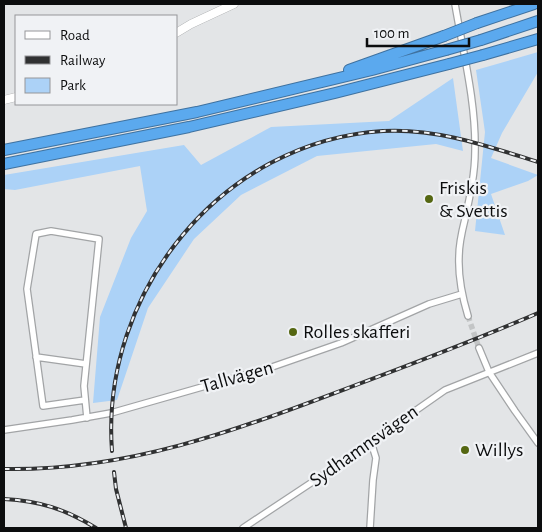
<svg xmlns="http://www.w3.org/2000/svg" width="542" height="532" font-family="'Alegreya Sans',sans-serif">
<rect width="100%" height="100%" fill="#e3e5e7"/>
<!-- green -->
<path fill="#acd2f7" d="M 538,52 L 538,72 L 502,133 L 491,158 L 538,175 L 528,181 L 491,194 L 505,235 L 475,231 L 485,132 L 476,70 Z
M 453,78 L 463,151 L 436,144 L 317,156 L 241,195 L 194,239 L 148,308 L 117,400 L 93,403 L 100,317 L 131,238 L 147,211 L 140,166 L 15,190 L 4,189 L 4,175 L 184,145 L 201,165 L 271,127 L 389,121 Z"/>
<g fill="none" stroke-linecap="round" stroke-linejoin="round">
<!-- minor-tunnel -->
<path stroke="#c3c5c6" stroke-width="5.5" stroke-dasharray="5.5 3" stroke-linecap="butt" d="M 468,316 L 479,348"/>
<!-- minor casing -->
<g stroke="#a2a4a6" stroke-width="8">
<path id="minor" d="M 455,4 C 463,52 476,102 475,151 C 475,174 470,196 465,219 C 462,231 459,244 459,256 C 458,277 462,296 468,316
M 479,348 L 489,372 L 515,411 L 538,443
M 36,357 L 86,364
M 85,400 L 43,406 L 27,289 L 36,234 L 51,231 L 99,239 L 84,386 L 87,418
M 4,430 L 72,420 L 111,413 L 272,367 L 341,343 L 429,304 L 462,294
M 243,528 L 338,465 L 445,390 L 538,353
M 370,528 L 373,480 L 376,458 L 371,442"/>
</g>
<!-- secondary casing -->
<g stroke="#a2a4a6" stroke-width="9">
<path id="secondary" d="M 176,33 L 191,24 L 234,4
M 4,100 L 16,97"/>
</g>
<!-- motorway casing -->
<g stroke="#3f72a0" stroke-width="12">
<path id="motorway" d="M 477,23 L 534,4
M 481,40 L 538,21
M 483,55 L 538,39
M 349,70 L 444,36
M 4,150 L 197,112 L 372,70 L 446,50
M 4,164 L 189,127 L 335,93 L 449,64"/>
</g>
<!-- minor -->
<use href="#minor" stroke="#fff" stroke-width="5.5"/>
<!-- secondary -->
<use href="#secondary" stroke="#fff" stroke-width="8"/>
<!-- motorway -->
<use href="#motorway" stroke="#5ba9ee" stroke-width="10"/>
<!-- rail casing -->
<g stroke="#303132" stroke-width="4">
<path id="rail" d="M 112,451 C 100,292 222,141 383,131 C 437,128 487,146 538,162
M 4,469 C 128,471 234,431 348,388 C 412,364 476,340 538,313
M 114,472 L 116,489 L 126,528
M 4,499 C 40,501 65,509 96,528"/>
</g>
<!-- rail -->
<use href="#rail" stroke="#f0f2f5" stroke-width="2" stroke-dasharray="5.5" stroke-linecap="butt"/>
<!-- motorway-bridge casing -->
<g stroke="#3f72a0" stroke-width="12" stroke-linecap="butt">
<path id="motorway-bridge" d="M 444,36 L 477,23
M 446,50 L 481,40
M 449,64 L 483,55"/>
</g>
<!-- motorway-bridge -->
<use href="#motorway-bridge" stroke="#5ba9ee" stroke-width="10"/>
</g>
<!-- markers -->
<g fill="#556712" stroke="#f0f2f5" stroke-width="2">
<circle cx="429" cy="199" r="5"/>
<circle cx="293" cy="332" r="5"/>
<circle cx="465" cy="450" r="5"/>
</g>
<g text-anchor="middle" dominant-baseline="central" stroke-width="4.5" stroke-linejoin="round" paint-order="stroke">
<!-- poi labels -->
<g font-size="20" fill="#0c0d0e" stroke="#f0f2f5" text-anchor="start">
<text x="439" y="188">Friskis<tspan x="439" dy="23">&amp; Svettis</tspan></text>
<text x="303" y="332">Rolles skafferi</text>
<text x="475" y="450">Willys</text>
</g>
<!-- street labels -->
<g font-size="20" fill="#0c0d0e" stroke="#f0f2f5">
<text transform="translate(237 377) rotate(-16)">Tallvägen</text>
<text transform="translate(364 446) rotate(-35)">Sydhamnsvägen</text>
</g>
</g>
<!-- border -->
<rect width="542" height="532" fill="none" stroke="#0c0d0e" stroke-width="10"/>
<!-- legend -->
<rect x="15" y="15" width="162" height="90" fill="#f0f2f5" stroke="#959699"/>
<rect x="25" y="31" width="25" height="8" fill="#ffffff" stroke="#959699"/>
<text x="60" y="40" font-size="15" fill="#0c0d0e">Road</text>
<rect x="25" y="56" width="25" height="8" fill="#303132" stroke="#959699"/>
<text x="60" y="65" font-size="15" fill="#0c0d0e">Railway</text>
<rect x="25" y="78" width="25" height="15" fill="#acd2f7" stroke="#959699"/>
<text x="60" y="90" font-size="15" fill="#0c0d0e">Park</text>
<!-- scale -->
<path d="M367 38v8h102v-8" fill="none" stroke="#0c0d0e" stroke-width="2.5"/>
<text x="374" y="38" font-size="15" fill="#0c0d0e" stroke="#f0f2f5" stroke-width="4" paint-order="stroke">100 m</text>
</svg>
